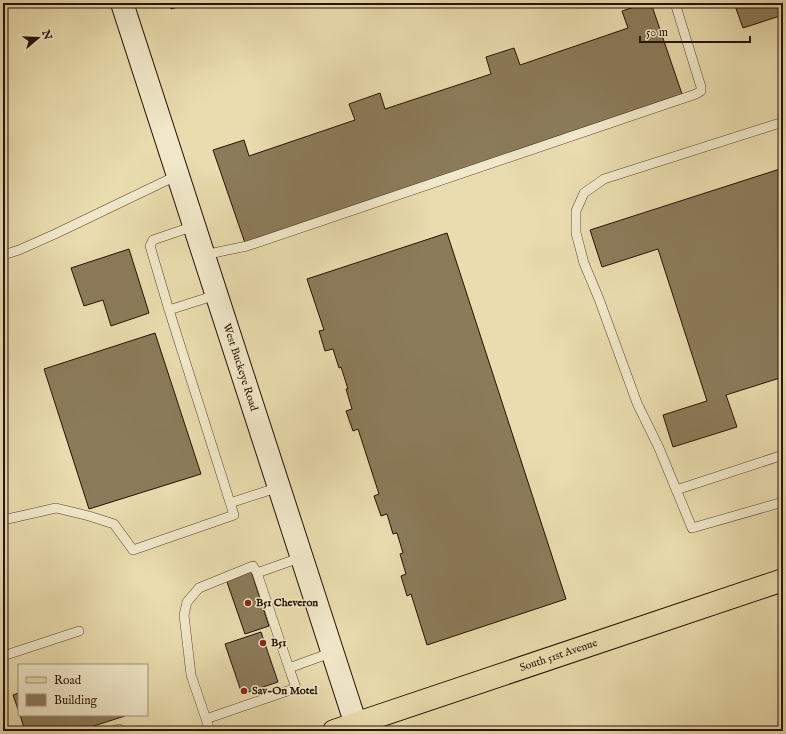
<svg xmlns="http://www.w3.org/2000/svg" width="786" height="734" font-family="'IM FELL English',serif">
<rect width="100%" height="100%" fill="#e9dcae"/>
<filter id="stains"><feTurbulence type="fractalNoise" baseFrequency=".005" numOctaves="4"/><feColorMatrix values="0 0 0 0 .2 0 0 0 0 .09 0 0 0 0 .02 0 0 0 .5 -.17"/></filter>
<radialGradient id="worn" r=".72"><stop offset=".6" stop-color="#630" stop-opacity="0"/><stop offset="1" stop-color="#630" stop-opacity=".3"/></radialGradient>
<!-- building -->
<path fill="#8b7b5a" stroke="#251100" d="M 169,3 L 191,3 L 171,9 Z
M 646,3 L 651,3 L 682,94 L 245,243 L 213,150 L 244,140 L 249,156 L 355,120 L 349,104 L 380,93 L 385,109 L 491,74 L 486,57 L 514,48 L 520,65 L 628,28 L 622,11 Z
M 734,3 L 783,3 L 783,15 L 743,28 Z
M 783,168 L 783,377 L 726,395 L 737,427 L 673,447 L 663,415 L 707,401 L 658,249 L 602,267 L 590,230 Z
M 447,233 L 566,599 L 427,645 L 411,594 L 407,596 L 401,576 L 406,574 L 400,554 L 403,553 L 397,533 L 393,534 L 387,514 L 381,516 L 374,496 L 379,494 L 358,429 L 353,431 L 346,411 L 352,409 L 346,389 L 348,389 L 341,367 L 339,368 L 333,349 L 325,351 L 319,331 L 324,330 L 307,279 Z
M 129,249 L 149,313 L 111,326 L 103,300 L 84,306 L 71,268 Z
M 155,333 L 201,474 L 89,509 L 44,369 Z
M 251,571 L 269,626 L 245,634 L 226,579 Z
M 261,632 L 278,682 L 242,694 L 225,644 Z
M 19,693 L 19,712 L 13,695 Z
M 20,715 L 125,715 L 125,716 L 78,731 L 25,731 Z"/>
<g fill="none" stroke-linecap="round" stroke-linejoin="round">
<!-- lane casing -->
<g stroke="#56442c" stroke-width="10">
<path id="lane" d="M 783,122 L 604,179 L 584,193 L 576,211 L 576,233 L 584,263 L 599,299 L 637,403 L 659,448 L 692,528 L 783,502
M 194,226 L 153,240 L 150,246 L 169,310 L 216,295
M 3,255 L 19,250 L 55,234 L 178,175
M 204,255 L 247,246 L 696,94 L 701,91 L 701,87 L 675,3
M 676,490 L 783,455
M 230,503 L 279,487
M 3,520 L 56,508 L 89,516 L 114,524 L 133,550 L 234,515 L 169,310
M 3,656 L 79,631
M 289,668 L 257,573 L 302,557
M 206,719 L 191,675 L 184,615 L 187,602 L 199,588 L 253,566 L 257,573
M 113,731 L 119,729
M 210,731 L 206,719 L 296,688 L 289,668 L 333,652"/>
</g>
<!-- secondary casing -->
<g stroke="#251100" stroke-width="24">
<g id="secondary">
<path id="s1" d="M 122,3 L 358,731"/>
</g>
</g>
<!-- primary casing -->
<g stroke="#251100" stroke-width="24">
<g id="primary">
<path id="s2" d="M 334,731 L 783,580"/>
</g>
</g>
<!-- lane -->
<use href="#lane" stroke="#f1e8ca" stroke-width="9"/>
<!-- secondary -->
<use href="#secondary" stroke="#f1e8ca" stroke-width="22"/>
<!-- primary -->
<use href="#primary" stroke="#e9dcae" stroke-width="22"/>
</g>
<!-- markers -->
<g fill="#8f2418" stroke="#f1e8ca" stroke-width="1.5">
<circle cx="248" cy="603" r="4"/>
<circle cx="263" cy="643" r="4"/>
<circle cx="244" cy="691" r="4"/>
</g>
<g text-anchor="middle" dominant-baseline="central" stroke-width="3" stroke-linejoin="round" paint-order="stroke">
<!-- street labels -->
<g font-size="11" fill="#251100" stroke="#f1e8ca">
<text stroke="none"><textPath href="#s1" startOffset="383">West Buckeye Road</textPath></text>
<text stroke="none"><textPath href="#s2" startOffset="237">South 51st Avenue</textPath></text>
</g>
<!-- poi labels -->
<g font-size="11" font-weight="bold" fill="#251100" stroke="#f1e8ca" text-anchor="start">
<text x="256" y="603">B51 Cheveron</text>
<text x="271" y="643">B51</text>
<text x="252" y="691">Sav-On Motel</text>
</g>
</g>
<!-- margin -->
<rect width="786" height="734" fill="none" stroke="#e9dcae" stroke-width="16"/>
<rect x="4" y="4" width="778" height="726" fill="none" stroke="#251100" stroke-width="2"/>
<rect x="8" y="8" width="770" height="718" fill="none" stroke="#251100"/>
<!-- legend -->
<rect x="18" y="664" width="130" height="52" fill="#f1e8ca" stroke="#9f9279"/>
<rect x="26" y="677" width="20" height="6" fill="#e9dcae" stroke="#9f9279"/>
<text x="54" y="684" font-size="12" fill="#251100">Road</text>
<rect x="26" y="694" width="20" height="12" fill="#8b7b5a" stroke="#9f9279"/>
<text x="54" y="704" font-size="12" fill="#251100">Building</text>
<!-- north arrow -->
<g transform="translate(38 38) rotate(71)" stroke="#f1e8ca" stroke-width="3" paint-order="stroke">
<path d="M0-3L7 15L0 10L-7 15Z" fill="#251100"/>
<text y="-6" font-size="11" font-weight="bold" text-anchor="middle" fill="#251100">N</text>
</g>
<!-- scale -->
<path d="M640 36v6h110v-6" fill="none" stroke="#251100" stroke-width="2"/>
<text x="646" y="36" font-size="12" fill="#251100" stroke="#f1e8ca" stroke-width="3" paint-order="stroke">50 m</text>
<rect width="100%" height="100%" filter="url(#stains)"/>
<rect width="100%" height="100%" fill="url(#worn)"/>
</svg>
